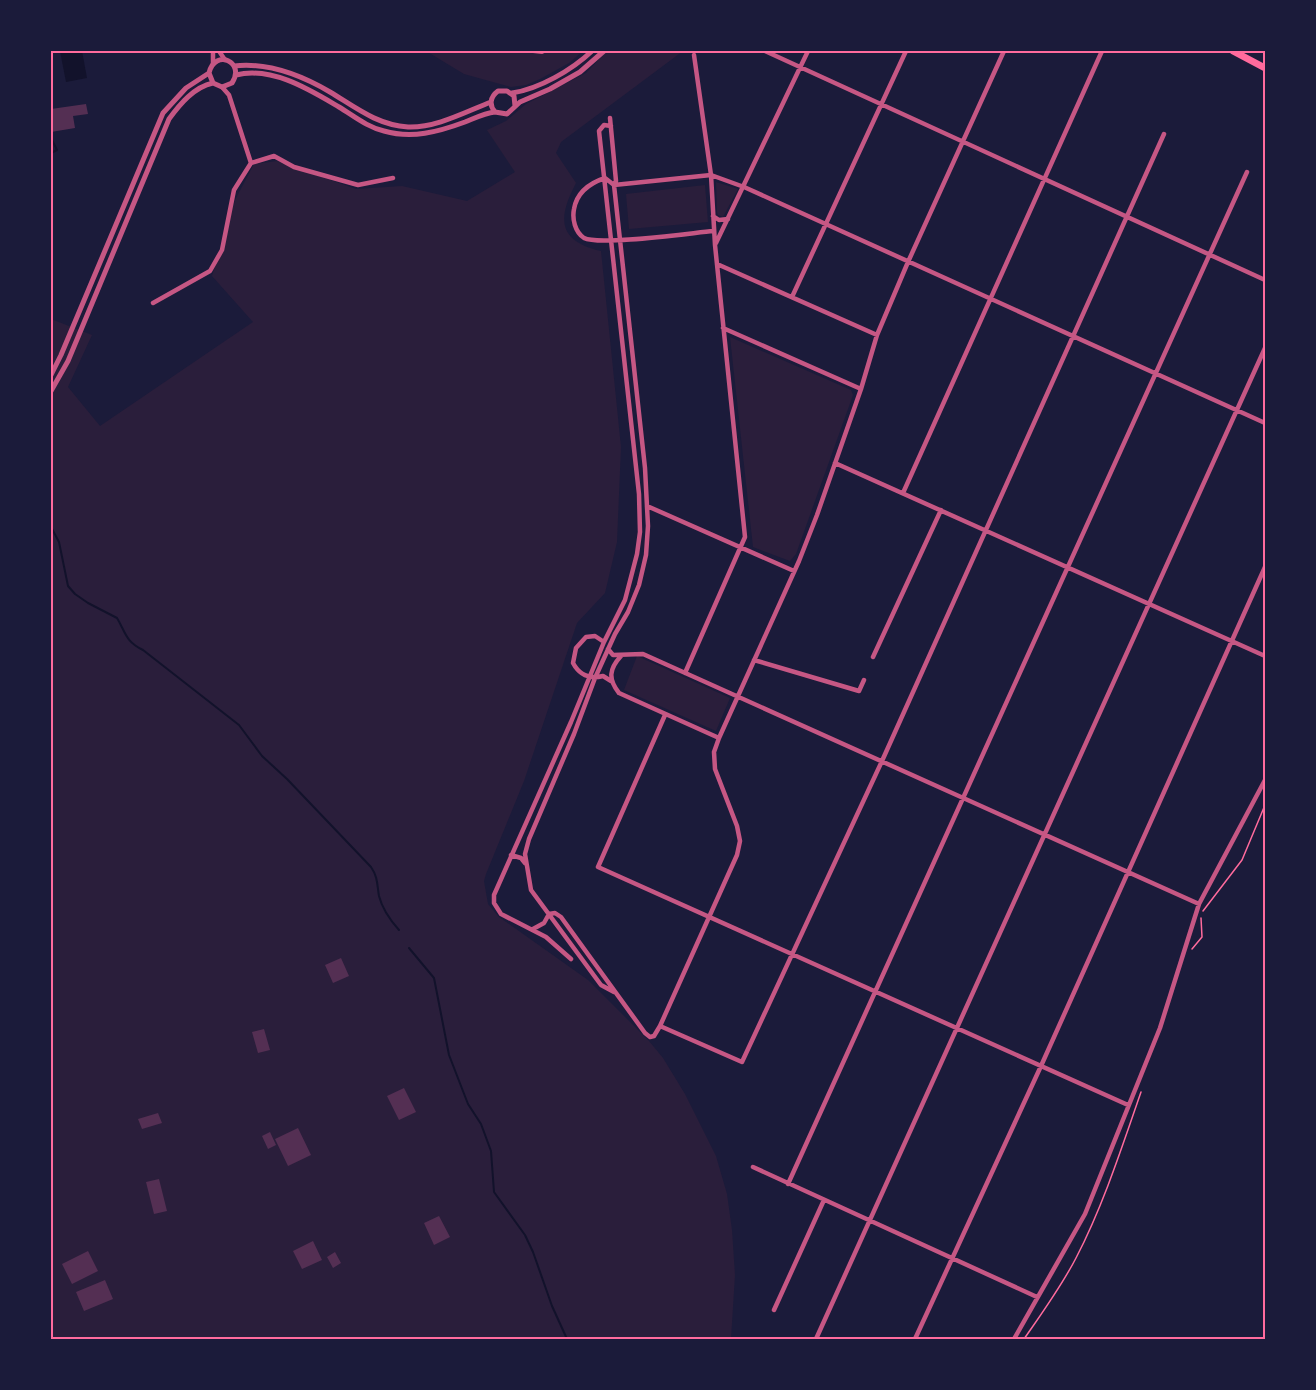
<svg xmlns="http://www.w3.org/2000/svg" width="1316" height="1390" font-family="'Exo 2',sans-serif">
<rect width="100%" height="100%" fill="#1b1b3a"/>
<!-- green -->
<path fill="#2a1e3b" d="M 426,51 L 583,51 L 569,63 L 540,79 L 526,85 L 511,87 L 464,74 Z
M 607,51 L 683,51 L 561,142 L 556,153 L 576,183 C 557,219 558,241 601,251 L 621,447 L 617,542 L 605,593 L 577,623 L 524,781 L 486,874 L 484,881 L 488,904 L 499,917 L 588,980 L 649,1041 L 663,1058 L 685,1094 L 716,1156 L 727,1194 L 732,1230 L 735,1275 L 731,1339 L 51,1339 L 51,319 L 92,335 L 68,387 L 100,426 L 253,322 L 212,276 L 235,200 L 254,164 L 277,161 L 356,189 L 402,186 L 467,201 L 515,172 L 487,130 L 506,121 L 526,104 L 586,73 Z
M 716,182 L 738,189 L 723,217 L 718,215 L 717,212 Z
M 705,185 L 708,222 L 629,229 L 626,194 Z
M 730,337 L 851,390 L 853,395 L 796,554 L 790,561 L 753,547 Z
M 637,656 L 730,698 L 716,731 L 624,690 Z"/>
<!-- water -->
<path fill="#12122b" d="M 60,51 L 82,51 L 87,78 L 66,82 Z"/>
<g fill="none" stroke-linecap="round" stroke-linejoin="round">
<!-- stream -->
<path stroke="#12122b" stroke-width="2" d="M 51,138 L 57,150 L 51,153
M 51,527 L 59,542 L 68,586 L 75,594 L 88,603 L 117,618 C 126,633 125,641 143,650 L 239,725 L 262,756 L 287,779 L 371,867 C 378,877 377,885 379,896 C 382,908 391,921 399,930
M 409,948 L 434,978 L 449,1055 L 468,1104 L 481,1124 L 491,1151 L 494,1192 L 525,1235 L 533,1252 L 552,1306 L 567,1339"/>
</g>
<!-- building -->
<path fill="#542f53" d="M 86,104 L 88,114 L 73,116 L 75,128 L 51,132 L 51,109 Z
M 341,958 L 349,976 L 333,983 L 325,965 Z
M 264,1029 L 270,1050 L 258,1053 L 252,1032 Z
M 404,1088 L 416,1112 L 399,1120 L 387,1096 Z
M 158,1113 L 162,1123 L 142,1129 L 138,1119 Z
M 298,1128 L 311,1155 L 288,1166 L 275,1139 Z
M 270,1132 L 276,1145 L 268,1149 L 262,1136 Z
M 159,1179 L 167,1211 L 154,1214 L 146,1182 Z
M 439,1216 L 450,1237 L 434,1245 L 424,1223 Z
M 313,1241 L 322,1260 L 302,1269 L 293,1251 Z
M 88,1251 L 98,1271 L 72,1284 L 62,1264 Z
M 335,1252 L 341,1263 L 333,1268 L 327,1257 Z
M 105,1280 L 113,1299 L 84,1311 L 76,1292 Z"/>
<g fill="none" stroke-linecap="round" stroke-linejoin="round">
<!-- path -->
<path stroke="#ff6b9d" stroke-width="1.5" d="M 518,51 L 542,53 L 548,51
M 1203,911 L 1242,860 L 1265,805
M 1192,949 L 1202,937 L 1201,918
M 1024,1339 C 1042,1313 1061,1287 1076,1258 C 1103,1206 1122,1147 1141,1092"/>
<!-- minor -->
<path stroke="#c65784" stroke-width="4.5" d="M 213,51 L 213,64
M 219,51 L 225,60
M 765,51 L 1265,280
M 222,87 L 229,95 L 251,163
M 610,118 L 616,181 L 614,185 L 645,468 L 648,526 L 646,555 L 639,585 L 628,612 L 615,634 L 595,678 L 574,734 L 529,839 L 525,854 L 531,890 L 601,985 L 614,992
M 713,216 L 719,220 L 728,219
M 713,231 C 691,233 599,246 584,238 C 575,232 572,219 574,209 C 577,192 590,183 605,178 L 614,185 L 711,175 L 744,187 L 1265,423
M 716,243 L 808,51
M 717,264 L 877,335
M 792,297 L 906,51
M 153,303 L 210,271 L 222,250 L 234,190 L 251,163 L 274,156 L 294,167 L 358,185 L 393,178
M 723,328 L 861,389
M 835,463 L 1265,656
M 903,493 L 1102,51
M 647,506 L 794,571
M 604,642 L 595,636 L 586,637 L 576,648 L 573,663 C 580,676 591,679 603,676 L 611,681
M 608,649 L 613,655 L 643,654 L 1199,904
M 621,656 C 609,669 608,679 619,693 L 719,738
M 873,657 L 941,510
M 754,660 L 859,691 L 864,680
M 685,673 L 745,537 L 715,245 L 711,175 L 694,55
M 665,715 L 598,867 L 1128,1105
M 511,855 L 521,858 L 525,863
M 549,914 L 555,913 L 561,917 L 645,1033 L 650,1037 L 654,1036 L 660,1026 L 737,855 L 740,841 L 737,826 L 715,769 L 714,752 L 719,738 L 799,561 L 817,515 L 861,389 L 877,335 L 908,262 L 1004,51
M 533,929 L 544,923 L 549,914
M 571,959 L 546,937 L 501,914 L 494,903 L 494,895 L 571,722 L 604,642 L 625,600 L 637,554 L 640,532 L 639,494 L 599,131 L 604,125 L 611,126
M 660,1026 L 742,1062 L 882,761 L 1164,134
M 753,1167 L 1037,1297
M 788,1184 L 1247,172
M 774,1310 L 824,1200
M 816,1339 L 1265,348
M 915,1339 L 1041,1066 L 1265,567
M 1014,1339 L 1085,1214 L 1160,1028 L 1199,904 L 1265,780"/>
<!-- tertiary -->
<path stroke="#c65784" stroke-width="5" d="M 234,66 C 268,62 301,75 330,92 C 355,107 377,125 408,127 C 436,128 465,112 491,102
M 236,75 C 272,66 310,90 339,107 C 354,116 367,127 384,131 C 412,139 438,132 465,122 C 475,118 485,113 495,112
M 512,93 C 539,89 572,70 592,51
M 515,106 L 514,96 L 507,91 L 498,91 C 490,97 489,105 495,112 L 507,114 L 520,102 L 550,89 L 580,72 L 604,51
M 51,375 L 61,355 L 163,113 L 186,88 L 209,73 C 215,48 246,62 232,83 L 222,87 L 213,83 L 209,73
M 51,391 L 68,361 L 169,119 C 180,104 194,87 213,83"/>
<!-- primary -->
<path stroke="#ff6b9d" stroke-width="7" d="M 1233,51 L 1265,68"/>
</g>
<!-- border -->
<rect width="1316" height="1390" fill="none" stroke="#1b1b3a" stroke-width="105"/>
<rect x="52" y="52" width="1212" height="1286" fill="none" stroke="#ff6b9d" stroke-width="2"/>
</svg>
